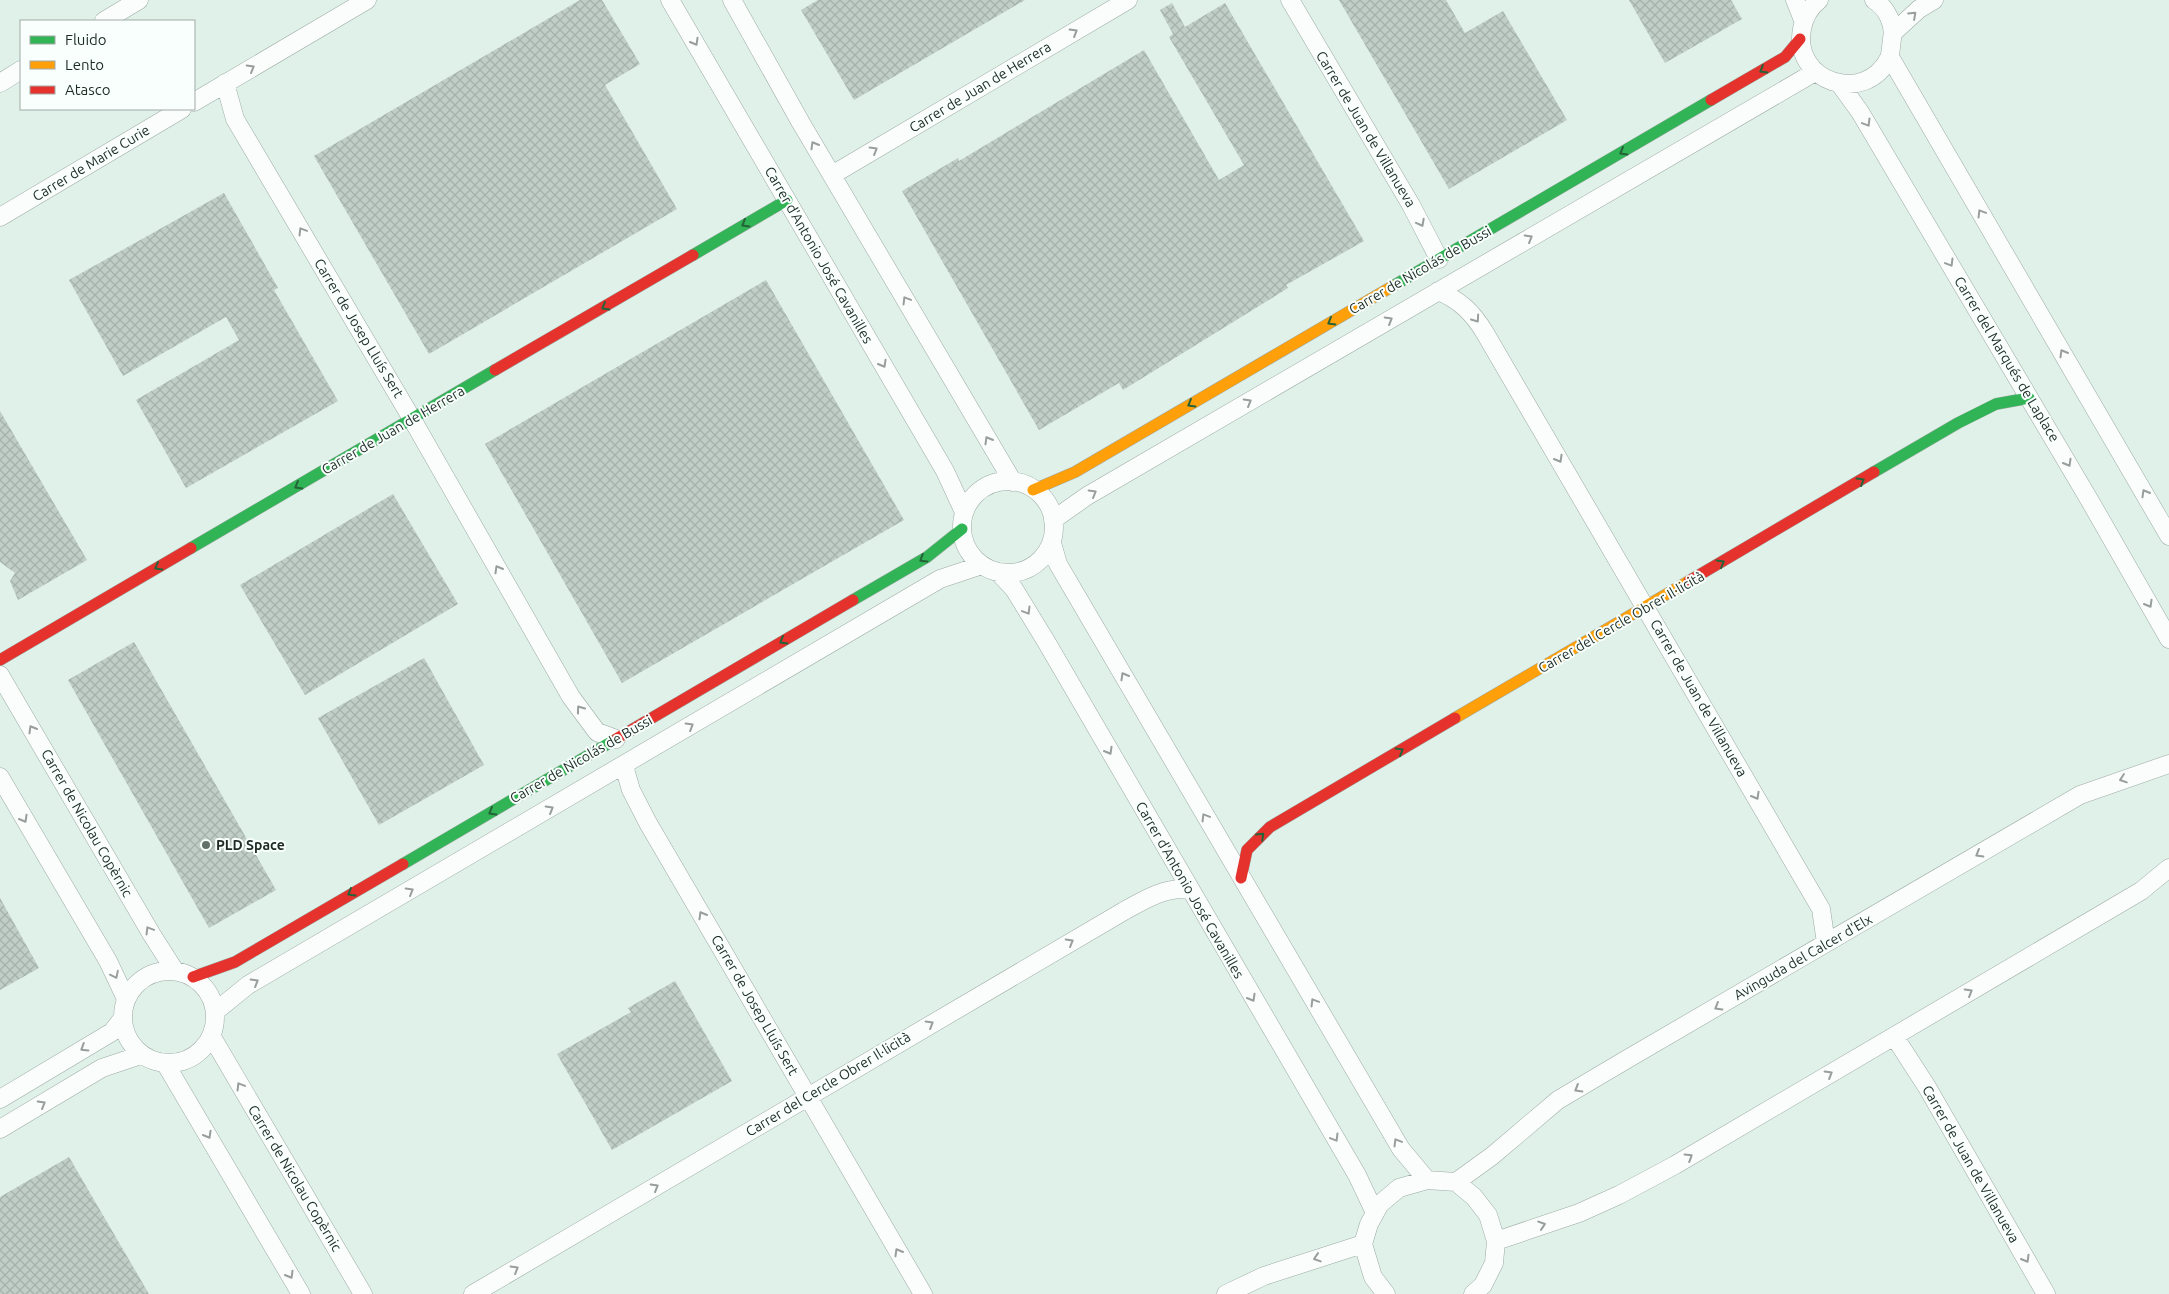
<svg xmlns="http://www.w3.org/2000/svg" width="2169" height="1294" font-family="Ubuntu,sans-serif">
<defs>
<pattern id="building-cross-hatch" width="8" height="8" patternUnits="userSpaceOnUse" patternTransform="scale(1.25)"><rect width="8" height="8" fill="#c0cec7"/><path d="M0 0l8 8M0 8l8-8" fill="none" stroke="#a5b1ab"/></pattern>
</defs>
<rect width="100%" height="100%" fill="#e0f1e9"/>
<!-- building -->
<path fill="url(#building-cross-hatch)" d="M 580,0 L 602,0 L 640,64 L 605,85 L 677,209 L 429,354 L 314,156 Z
M 818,0 L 1025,0 L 854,100 L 801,10 Z
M 1339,0 L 1446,0 L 1465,33 L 1503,11 L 1567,120 L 1449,189 Z
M 1629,0 L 1731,0 L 1742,19 L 1665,63 Z
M 1172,3 L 1185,27 L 1225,3 L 1364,241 L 1286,285 L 1288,288 L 1123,390 L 1119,383 L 1039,430 L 902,191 L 958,158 L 959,161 L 1144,50 L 1219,180 L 1244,165 L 1169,37 L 1173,34 L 1160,10 Z
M 224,193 L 278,288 L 274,290 L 338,401 L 186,488 L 136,400 L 239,340 L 226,317 L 123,376 L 69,280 Z
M 766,280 L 904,520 L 622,683 L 485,444 Z
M 0,411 L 87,560 L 18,600 L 10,581 L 15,573 L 0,562 Z
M 393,494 L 458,604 L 305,695 L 240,585 Z
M 134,642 L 276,890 L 209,928 L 68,680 Z
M 424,658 L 484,765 L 379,825 L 318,718 Z
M 0,898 L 39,968 L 0,990 Z
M 675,981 L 732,1081 L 612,1150 L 557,1054 L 631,1012 L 628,1008 Z
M 69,1157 L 149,1294 L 0,1294 L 0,1197 Z"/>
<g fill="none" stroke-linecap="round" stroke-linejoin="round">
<!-- street casing -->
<g stroke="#9caaa4" stroke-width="19">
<path id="street" d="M 670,0 L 945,471 L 964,512
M 732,0 L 801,123 L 1013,482
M 1290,0 L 1411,205 L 1439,259
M 1795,0 L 1803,20
M 1819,0 C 1809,8 1804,17 1802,29 C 1792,82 1865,106 1889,58 C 1891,53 1891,45 1892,39 C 1895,25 1887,8 1874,0
M 104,21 L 139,0
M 1894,32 L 1919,9 L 1934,0
M 1890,57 L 2169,536
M 0,83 L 21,70
M 225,83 L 235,119 L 412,419 L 571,697 L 597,732 L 616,739
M 1839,83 L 1860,112 L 2090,501 L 2169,639
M 194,102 L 367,0
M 832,175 L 1128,0
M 0,217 L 182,109
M 1438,291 C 1460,300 1473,313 1485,333 L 1821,909 L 1826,943
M962 527a46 46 0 1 1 92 0a46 46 0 1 1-92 0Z
M 1053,520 L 1087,496 L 1815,72
M 1052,543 L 1058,564 L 1401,1149 L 1427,1180
M 998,572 L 1014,589 L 1047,643 L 1357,1175 L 1375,1213
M 0,675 L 152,935 L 175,971
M 624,766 L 631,790 L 648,823 L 923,1294
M 0,777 L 108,961 L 126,999
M123 1017a46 46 0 1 1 92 0a46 46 0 1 1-92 0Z
M 216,1011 L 248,985 L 940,579 L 982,565
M 1894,1036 L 1927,1087 L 2046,1294
M 212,1037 L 363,1294
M 165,1063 L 301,1294
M 0,1099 L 112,1032 L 122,1019
M 0,1129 L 102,1068 L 141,1055
M 1456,1182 L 1492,1156 L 1558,1100 L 1629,1058 L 2080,795 L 2169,764
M 1496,1241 L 1579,1213 L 1619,1195 L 1675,1165 L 2141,891 L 2169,868
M 473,1294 L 1124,911 C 1144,900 1166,886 1189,890
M 1226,1294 L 1264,1276 L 1363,1244
M 1386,1294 L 1373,1277 L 1363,1244 L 1369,1224 L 1380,1204 L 1399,1188 L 1427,1180 L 1456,1182 L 1474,1197 L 1488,1215 L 1496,1241 L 1494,1263 L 1483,1285 L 1473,1294"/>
</g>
<!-- fast casing -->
<g stroke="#9caaa4" stroke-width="12">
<path id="fast" d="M 693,255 L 787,200
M 1393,286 L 1711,100
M 1874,472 L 1958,423 L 1996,404 L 2029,398
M 191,548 L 495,370
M 853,600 L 927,557 L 962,529
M 403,864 L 616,739"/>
</g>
<!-- slow casing -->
<g stroke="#9caaa4" stroke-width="12">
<path id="slow" d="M 1033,490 L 1075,472 L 1393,286
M 1455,718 L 1689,581"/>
</g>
<!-- jam casing -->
<g stroke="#9caaa4" stroke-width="12">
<path id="jam" d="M 1711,100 L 1785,57 L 1800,39
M 495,370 L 693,255
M 1689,581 L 1874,472
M 0,660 L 191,548
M 616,739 L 853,600
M 1241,878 L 1247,850 L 1270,827 L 1455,718
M 193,977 L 235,962 L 403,864"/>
</g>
<!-- street -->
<use href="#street" stroke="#fafdfc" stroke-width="18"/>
<!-- fast -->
<use href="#fast" stroke="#30b455" stroke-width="11"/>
<!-- slow -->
<use href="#slow" stroke="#ff9f0a" stroke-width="11"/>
<!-- jam -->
<use href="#jam" stroke="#e5322d" stroke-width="11"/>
</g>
<!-- one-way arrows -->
<defs><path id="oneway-chevron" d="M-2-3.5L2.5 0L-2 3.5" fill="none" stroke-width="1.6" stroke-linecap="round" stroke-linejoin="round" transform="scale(1.25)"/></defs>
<g stroke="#979e9b">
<use href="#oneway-chevron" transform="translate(1913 15) rotate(-43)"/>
<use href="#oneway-chevron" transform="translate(1074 32) rotate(-31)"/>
<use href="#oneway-chevron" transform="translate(695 42) rotate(60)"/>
<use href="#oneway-chevron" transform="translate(251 68) rotate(-30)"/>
<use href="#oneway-chevron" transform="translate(1867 123) rotate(59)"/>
<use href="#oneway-chevron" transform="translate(814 145) rotate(-120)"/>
<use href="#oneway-chevron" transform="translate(874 150) rotate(-31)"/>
<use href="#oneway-chevron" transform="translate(1981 213) rotate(-121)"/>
<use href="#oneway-chevron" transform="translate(1421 223) rotate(62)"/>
<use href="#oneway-chevron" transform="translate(302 231) rotate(-121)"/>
<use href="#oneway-chevron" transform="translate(1529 238) rotate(-30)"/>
<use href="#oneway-chevron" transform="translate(1950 263) rotate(59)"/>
<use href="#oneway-chevron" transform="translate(906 300) rotate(-121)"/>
<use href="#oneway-chevron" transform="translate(1476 319) rotate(55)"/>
<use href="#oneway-chevron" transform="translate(1389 320) rotate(-30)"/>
<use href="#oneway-chevron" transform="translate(2063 353) rotate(-120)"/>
<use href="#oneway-chevron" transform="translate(883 364) rotate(60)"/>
<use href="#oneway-chevron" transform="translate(1248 402) rotate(-30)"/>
<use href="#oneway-chevron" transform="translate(988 440) rotate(-120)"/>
<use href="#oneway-chevron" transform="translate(1559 459) rotate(60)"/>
<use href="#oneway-chevron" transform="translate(2068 463) rotate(60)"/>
<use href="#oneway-chevron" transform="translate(1093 493) rotate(-30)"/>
<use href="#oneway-chevron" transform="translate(2145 493) rotate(-120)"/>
<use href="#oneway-chevron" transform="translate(498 569) rotate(-120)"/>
<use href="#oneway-chevron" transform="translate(2149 604) rotate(60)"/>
<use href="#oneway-chevron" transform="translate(1027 611) rotate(59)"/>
<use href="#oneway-chevron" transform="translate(1124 676) rotate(-120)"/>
<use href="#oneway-chevron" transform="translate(580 709) rotate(-126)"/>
<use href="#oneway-chevron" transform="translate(690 726) rotate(-31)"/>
<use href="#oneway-chevron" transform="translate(32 729) rotate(-120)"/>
<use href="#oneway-chevron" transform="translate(1109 751) rotate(60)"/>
<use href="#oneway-chevron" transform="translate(2123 779) rotate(161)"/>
<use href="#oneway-chevron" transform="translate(1756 796) rotate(60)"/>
<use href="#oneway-chevron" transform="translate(550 809) rotate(-30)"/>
<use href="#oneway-chevron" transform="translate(1205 817) rotate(-121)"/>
<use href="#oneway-chevron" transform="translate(24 819) rotate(60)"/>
<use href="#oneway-chevron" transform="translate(1979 854) rotate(150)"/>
<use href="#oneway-chevron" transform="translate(410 891) rotate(-30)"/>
<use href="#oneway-chevron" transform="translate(702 915) rotate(-120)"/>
<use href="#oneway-chevron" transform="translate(149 930) rotate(-121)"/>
<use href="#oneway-chevron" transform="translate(1070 942) rotate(-30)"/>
<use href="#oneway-chevron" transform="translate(115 975) rotate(64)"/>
<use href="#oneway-chevron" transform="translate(255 982) rotate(-31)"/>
<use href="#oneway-chevron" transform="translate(1969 992) rotate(-30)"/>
<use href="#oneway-chevron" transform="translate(1252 998) rotate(60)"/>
<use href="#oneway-chevron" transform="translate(1314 1002) rotate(-121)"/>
<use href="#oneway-chevron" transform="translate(1718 1007) rotate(150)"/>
<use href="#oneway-chevron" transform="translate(930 1024) rotate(-31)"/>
<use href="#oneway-chevron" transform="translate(84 1048) rotate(148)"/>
<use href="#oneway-chevron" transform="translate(1829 1074) rotate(-31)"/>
<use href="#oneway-chevron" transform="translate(240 1086) rotate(-121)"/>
<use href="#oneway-chevron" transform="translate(1578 1089) rotate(149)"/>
<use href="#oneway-chevron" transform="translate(42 1104) rotate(-30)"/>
<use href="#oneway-chevron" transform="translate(208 1135) rotate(60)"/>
<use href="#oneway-chevron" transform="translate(1335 1138) rotate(59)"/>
<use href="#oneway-chevron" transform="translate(1397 1142) rotate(-121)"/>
<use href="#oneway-chevron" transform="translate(1689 1157) rotate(-32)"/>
<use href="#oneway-chevron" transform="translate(655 1187) rotate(-30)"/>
<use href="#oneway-chevron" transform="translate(1542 1225) rotate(-18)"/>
<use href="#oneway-chevron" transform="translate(898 1252) rotate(-120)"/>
<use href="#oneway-chevron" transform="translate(1317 1258) rotate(162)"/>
<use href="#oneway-chevron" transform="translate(2026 1259) rotate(60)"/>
<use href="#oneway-chevron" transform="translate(515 1269) rotate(-31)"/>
<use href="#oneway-chevron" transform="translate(290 1275) rotate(60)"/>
</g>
<g stroke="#256238">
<use href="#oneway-chevron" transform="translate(1763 70) rotate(150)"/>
<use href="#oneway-chevron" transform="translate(1623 152) rotate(150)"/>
<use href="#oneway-chevron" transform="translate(745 224) rotate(150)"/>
<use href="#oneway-chevron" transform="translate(605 307) rotate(150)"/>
<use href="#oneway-chevron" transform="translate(1331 322) rotate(150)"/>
<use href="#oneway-chevron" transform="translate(1191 404) rotate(150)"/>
<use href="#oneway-chevron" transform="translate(1861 481) rotate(-31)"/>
<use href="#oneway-chevron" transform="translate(298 486) rotate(150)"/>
<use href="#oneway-chevron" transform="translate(923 559) rotate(148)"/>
<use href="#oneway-chevron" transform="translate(1721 563) rotate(-30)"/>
<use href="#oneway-chevron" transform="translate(158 567) rotate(150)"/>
<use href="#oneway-chevron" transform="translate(783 641) rotate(150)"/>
<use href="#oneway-chevron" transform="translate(1400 751) rotate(-30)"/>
<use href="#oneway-chevron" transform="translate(492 812) rotate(150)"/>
<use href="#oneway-chevron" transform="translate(1261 836) rotate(-44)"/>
<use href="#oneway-chevron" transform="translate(351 893) rotate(150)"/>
</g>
<!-- markers -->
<circle fill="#62706a" stroke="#f8fffc" stroke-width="2" cx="206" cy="845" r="5"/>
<g text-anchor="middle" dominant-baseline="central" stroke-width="4" stroke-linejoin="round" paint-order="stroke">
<!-- street labels -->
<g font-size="14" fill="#1e2b25" stroke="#f8fffc">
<text transform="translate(980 87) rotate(-31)">Carrer de Juan de Herrera</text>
<text transform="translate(1366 129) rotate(59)">Carrer de Juan de Villanueva</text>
<text transform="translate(91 163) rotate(-31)">Carrer de Marie Curie</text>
<text transform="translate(819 255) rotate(60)">Carrer d'Antonio José Cavanilles</text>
<text transform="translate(1420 270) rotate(-30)">Carrer de Nicolás de Bussi</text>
<text transform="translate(359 328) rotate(59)">Carrer de Josep Lluís Sert</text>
<text transform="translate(2007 359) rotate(59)">Carrer del Marqués de Laplace</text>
<text transform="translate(393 430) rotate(-30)">Carrer de Juan de Herrera</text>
<text transform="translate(1621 622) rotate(-30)">Carrer del Cercle Obrer Il·licità</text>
<text transform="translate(1699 698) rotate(60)">Carrer de Juan de Villanueva</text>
<text transform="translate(581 759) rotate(-30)">Carrer de Nicolás de Bussi</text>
<text transform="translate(87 823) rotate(60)">Carrer de Nicolau Copèrnic</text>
<text transform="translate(1190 890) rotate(60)">Carrer d'Antonio José Cavanilles</text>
<text transform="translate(1803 957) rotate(-30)">Avinguda del Calcer d'Elx</text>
<text transform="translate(755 1005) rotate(60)">Carrer de Josep Lluís Sert</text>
<text transform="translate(828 1084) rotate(-31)">Carrer del Cercle Obrer Il·licità</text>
<text transform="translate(1971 1164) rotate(60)">Carrer de Juan de Villanueva</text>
<text transform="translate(295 1178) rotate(59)">Carrer de Nicolau Copèrnic</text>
</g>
<!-- poi labels -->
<g font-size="14" font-weight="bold" fill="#1e2b25" stroke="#f8fffc" text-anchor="start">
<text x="216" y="845">PLD Space</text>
</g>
</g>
<!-- legend -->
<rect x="20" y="20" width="175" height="90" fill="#f8fffc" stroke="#a1aaa6"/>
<rect x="30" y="36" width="25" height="8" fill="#30b455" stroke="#a1aaa6"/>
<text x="65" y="45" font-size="15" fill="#1e2b25">Fluido</text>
<rect x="30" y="61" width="25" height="8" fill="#ff9f0a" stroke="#a1aaa6"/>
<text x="65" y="70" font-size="15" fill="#1e2b25">Lento</text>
<rect x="30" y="86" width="25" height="8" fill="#e5322d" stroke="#a1aaa6"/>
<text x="65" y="95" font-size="15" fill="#1e2b25">Atasco</text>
</svg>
